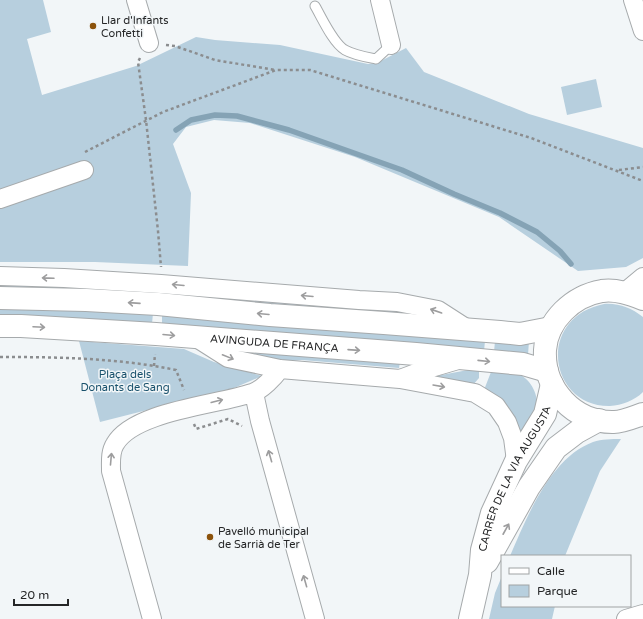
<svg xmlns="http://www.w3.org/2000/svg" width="643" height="619" font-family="'Varela Round',sans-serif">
<rect width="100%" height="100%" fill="#f2f6f8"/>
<!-- green -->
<path fill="#b7cfde" d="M 0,0 L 43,0 L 51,32 L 27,39 L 42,95 L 136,66 L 196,37 L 215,40 L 280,45 L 368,64 L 377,63 L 406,48 L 424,72 L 529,114 L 643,148 L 643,258 L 626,267 L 578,271 L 499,217 L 355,157 L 250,123 L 214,120 L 186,127 L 173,144 L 191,193 L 188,266 L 95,262 L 0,262 Z
M 596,79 L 602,107 L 567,115 L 561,87 Z
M 0,284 L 154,290 L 153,295 L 0,288 Z
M 166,292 L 396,310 L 437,317 L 165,296 Z
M 604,304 C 619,303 631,308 643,317 L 643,392 C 634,401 622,405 610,406 C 549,407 535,318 604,304 Z
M 0,307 L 153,313 L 152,324 L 0,316 Z
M 162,315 L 485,341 L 484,351 L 162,325 Z
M 79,341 L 184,349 L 214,362 L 262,376 L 234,388 L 100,422 Z
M 495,341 L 529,341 L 528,355 L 494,352 Z
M 235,349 L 400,362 L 399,368 L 302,360 L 267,362 Z
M 479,369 L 479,378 L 472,386 L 425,378 L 468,370 Z
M 491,372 C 498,372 506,371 513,372 C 531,376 541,397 536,414 C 533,423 524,432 519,440 L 484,390 Z
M 621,439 L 600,471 L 565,556 L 510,556 C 527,517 550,458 593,442 C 602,439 611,439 621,439 Z
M 502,576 L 502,606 L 555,606 L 552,619 L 489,619 L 495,593 Z"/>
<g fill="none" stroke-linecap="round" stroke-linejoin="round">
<!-- stream -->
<path stroke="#85a3b5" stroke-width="5.5" d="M 176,130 L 191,120 L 215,115 L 237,116 L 289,130 L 402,170 L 454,194 L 500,213 L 537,232 L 560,251 L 571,264"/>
<!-- lane casing -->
<g stroke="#a6aaac" stroke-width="11">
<path id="lane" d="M 315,6 C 322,18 333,43 345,50 C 354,55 366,57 376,59 L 391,45"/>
</g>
<!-- street casing -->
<g stroke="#a6aaac" stroke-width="20">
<path id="street" d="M 136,0 L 149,43
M 380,0 L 391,45
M 633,0 L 643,31
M 0,199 L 84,170
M 0,276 L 64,278 L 161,284 L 359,300 L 397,302 L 438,310 L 469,330
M 625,292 L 643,277
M 195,337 L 228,358 L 280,369 L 400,379 L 475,393 L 496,406 L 507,422 L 513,438 L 516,461
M 400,379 L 424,370 L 458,360
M 254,393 L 260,421 L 315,619
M 152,619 L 111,471 C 111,461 110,452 115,444 C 134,411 217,405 252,393 C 262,390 274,377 280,369
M 626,619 L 643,614"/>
</g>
<!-- secondary casing -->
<g stroke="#a6aaac" stroke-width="24">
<g id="secondary">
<path d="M 487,562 L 529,487 L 556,448 L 577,432 L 599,420"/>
<path id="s1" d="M 470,619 L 480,575 L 482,550 L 492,513 L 516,461 L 545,414 L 552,384"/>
</g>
</g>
<!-- primary casing -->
<g stroke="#a6aaac" stroke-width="24">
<g id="primary">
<path d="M 0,298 L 86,300 L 158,304 L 270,315 L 384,323 L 500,332 L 520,334 L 551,328"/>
<path d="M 643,299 C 630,294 616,289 602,291 C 573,296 547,320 545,350 C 543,389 574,423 614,422 C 623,422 634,417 643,414"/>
<path id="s2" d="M 0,326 L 21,326 L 156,334 L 416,354 L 523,364 L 547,371"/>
</g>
</g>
<!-- path -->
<path stroke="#8b8d8f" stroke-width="2.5" stroke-dasharray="3 3" stroke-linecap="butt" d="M 166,45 L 175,46 L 215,60 L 275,70
M 140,58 L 138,62 L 146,120 L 158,231 L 161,267
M 85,152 L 163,112 L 276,70 L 310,70 L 531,138 L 643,181
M 619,170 L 643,167
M 0,357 C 59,357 118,358 176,370 L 184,390
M 154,366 L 155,354
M 194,424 L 196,429 L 228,419 L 242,426"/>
<!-- lane -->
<use href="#lane" stroke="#fff" stroke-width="9"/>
<!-- street -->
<use href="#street" stroke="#fff" stroke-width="18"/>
<!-- secondary -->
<use href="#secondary" stroke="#fff" stroke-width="22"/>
<!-- primary -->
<use href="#primary" stroke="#fff" stroke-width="22"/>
</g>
<!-- one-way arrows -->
<defs><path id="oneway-shaft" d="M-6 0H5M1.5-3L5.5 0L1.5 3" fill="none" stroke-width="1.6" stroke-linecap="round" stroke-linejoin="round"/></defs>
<g stroke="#9d9d9e">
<use href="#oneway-shaft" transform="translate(48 278) rotate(-178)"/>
<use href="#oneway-shaft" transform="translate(178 285) rotate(-175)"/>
<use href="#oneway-shaft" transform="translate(307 296) rotate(-175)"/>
<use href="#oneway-shaft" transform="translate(134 303) rotate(-176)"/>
<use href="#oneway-shaft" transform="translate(436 311) rotate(-161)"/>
<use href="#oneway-shaft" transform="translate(263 314) rotate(-175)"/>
<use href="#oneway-shaft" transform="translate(39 327) rotate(3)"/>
<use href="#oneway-shaft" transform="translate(169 335) rotate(5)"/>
<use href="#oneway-shaft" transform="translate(354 350) rotate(4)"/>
<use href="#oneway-shaft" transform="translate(228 357) rotate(22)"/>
<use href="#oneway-shaft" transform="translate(484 361) rotate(6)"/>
<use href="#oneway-shaft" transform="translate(439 386) rotate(10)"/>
<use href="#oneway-shaft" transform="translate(217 401) rotate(-14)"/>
<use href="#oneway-shaft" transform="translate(270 456) rotate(-106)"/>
<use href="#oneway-shaft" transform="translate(111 459) rotate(-85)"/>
<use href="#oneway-shaft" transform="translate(506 529) rotate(-61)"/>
<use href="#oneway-shaft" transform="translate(305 581) rotate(-106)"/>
</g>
<!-- markers -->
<g fill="#8b520b" stroke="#f2f6f8" stroke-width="1.5">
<circle cx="93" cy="26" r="4"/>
<circle cx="210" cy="537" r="4"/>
</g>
<g text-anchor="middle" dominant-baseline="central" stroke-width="3" stroke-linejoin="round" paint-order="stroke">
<!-- poi labels -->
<g font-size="11" fill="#252627" stroke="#f2f6f8" text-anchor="start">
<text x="101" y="20">Llar d'Infants<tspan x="101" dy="13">Confetti</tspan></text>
<text x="218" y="531">Pavelló municipal<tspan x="218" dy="13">de Sarrià de Ter</tspan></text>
</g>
<!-- street labels -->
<g font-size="11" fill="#252627" stroke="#f2f6f8">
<text stroke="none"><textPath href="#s2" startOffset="275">AVINGUDA DE FRANÇA</textPath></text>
<text stroke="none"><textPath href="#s1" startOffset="149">CARRER DE LA VIA AUGUSTA</textPath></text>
</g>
<!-- park labels -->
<g font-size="11" fill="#19516c" stroke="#f2f6f8">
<text x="125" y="374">Plaça dels<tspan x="125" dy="13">Donants de Sang</tspan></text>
</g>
</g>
<!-- legend -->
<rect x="501" y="555" width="130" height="52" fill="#f2f6f8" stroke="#a0a3a4"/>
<rect x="509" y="568" width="20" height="6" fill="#ffffff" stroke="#a0a3a4"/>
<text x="537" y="575" font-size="12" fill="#252627">Calle</text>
<rect x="509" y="585" width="20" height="12" fill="#b7cfde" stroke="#a0a3a4"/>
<text x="537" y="595" font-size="12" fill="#252627">Parque</text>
<!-- scale -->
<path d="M14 599v6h54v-6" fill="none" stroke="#252627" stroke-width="2"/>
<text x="20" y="599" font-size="12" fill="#252627" stroke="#f2f6f8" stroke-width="3" paint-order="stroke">20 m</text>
</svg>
